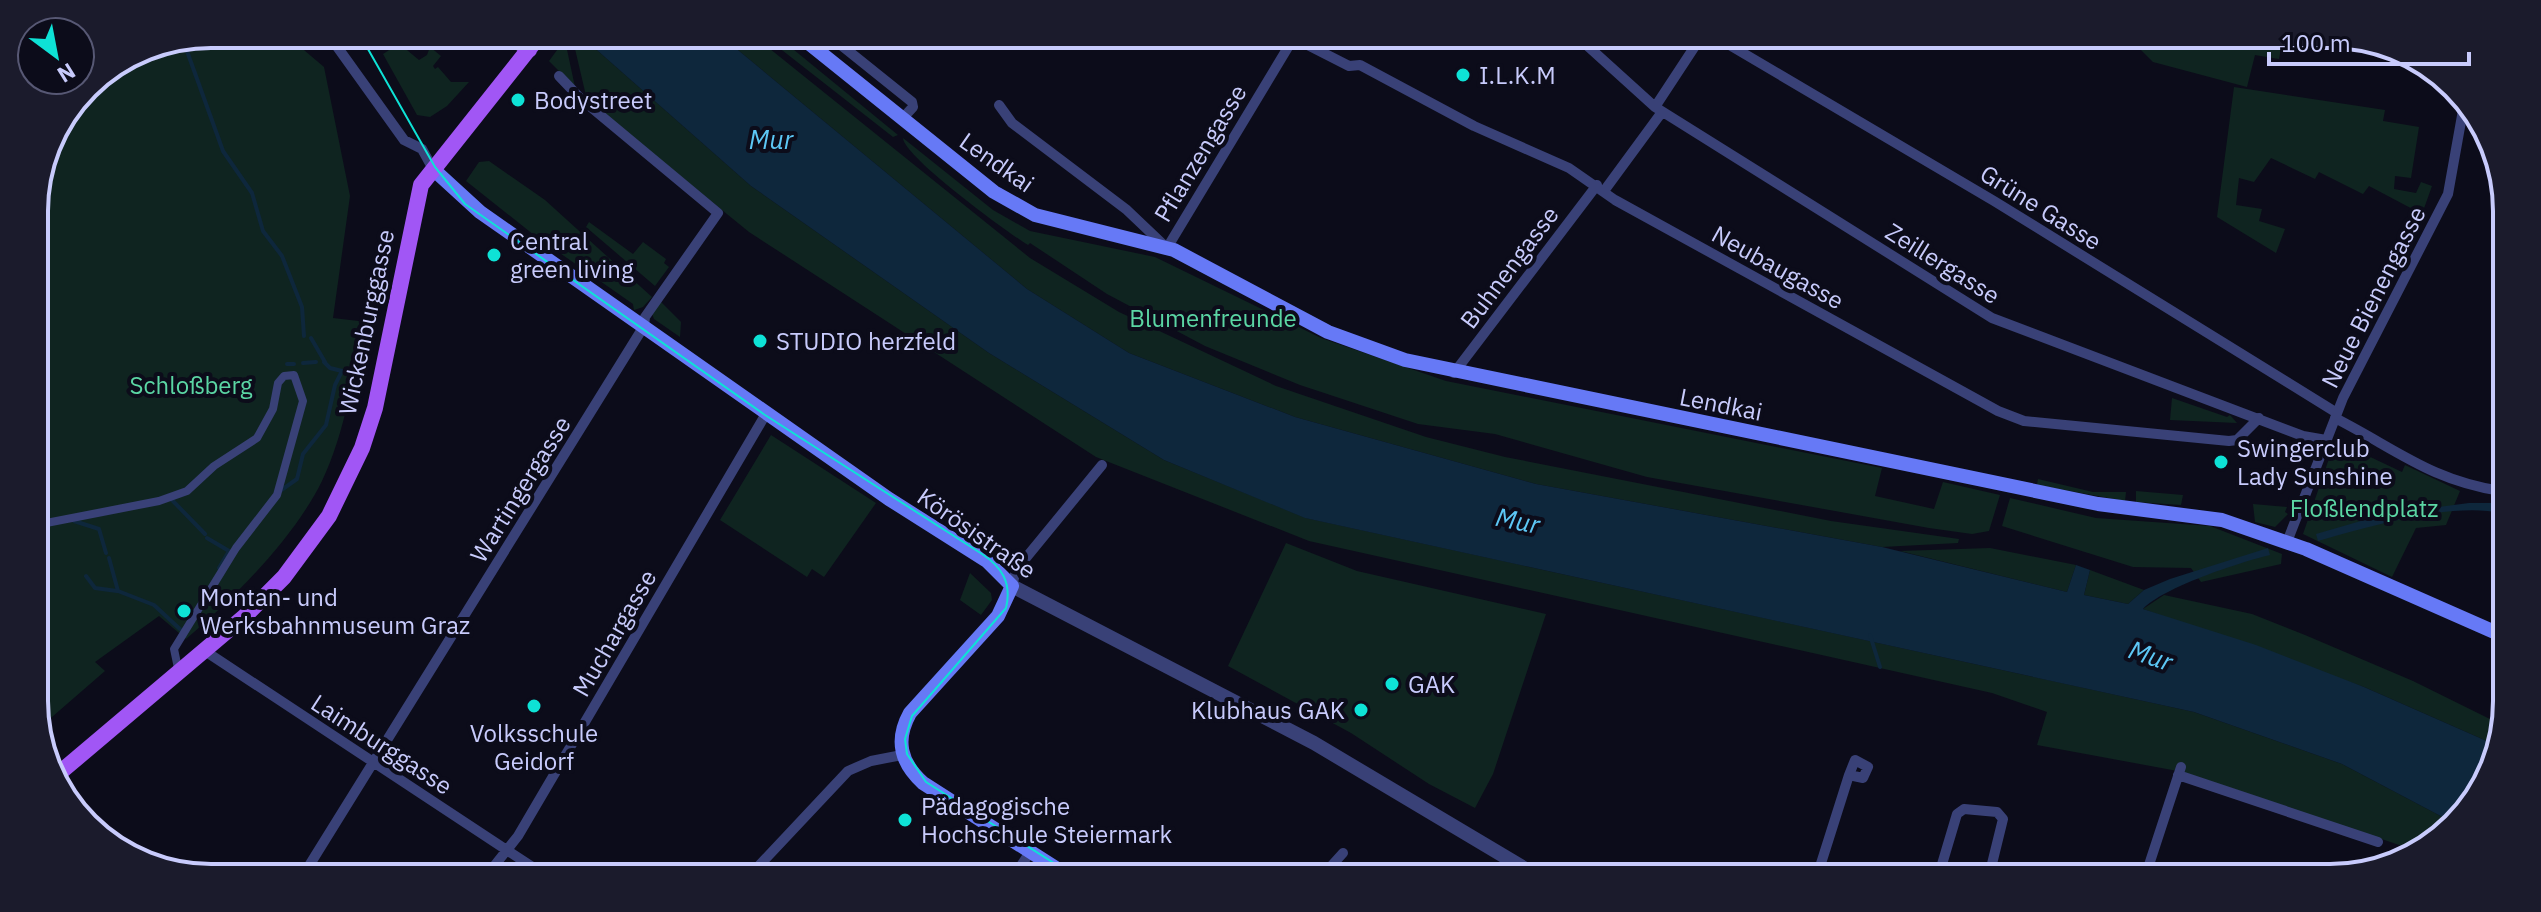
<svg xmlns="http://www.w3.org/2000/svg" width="2541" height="912" font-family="'IBM Plex Sans',sans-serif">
<rect width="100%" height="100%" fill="#0c0c1a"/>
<!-- green -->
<path fill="#0f2420" d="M 211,34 L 285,34 L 324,67 L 350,196 L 333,318 L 367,322 C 352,375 346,431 322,481 C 294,538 234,598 186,639 L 159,616 L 95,662 L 105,671 L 37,730 L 34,199 L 52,133 L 94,78 L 144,47 Z
M 572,36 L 581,36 L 751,186 L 989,353 L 1164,460 L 1306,518 L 2194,712 L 2342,764 L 2452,822 L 2438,841 L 2414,850 L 2183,772 L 2037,745 L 2047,712 L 1992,693 L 1309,541 L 1096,457 L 749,232 L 587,100 Z
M 721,36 L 754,36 L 1030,258 L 1119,312 L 1276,386 L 1426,437 L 1505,457 L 1831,521 L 1959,539 L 1958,543 L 1882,547 L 1536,484 L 1295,417 L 1129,353 L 1027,289 Z
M 764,36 L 777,36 L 898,135 L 893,137 Z
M 405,40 L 402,46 L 419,60 L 427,55 L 430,47 L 441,56 L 433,66 L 435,69 L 438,67 L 451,82 L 469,82 L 447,106 L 430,117 L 417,115 L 383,54 Z
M 563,42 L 566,45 L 575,87 L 549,61 Z
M 2133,42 L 2305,43 L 2304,51 L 2281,48 L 2279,59 L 2255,55 L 2247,87 L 2153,62 Z
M 2234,87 L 2385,110 L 2383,121 L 2419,127 L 2411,178 L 2395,176 L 2394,189 L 2416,193 L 2421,182 L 2432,186 L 2422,214 L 2369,186 L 2363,194 L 2319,172 L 2315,179 L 2271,158 L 2254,182 L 2239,178 L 2236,205 L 2262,209 L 2259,221 L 2285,229 L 2276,253 L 2217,217 Z
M 903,138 L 993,210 L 1030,231 L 1155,257 L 1321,338 L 1446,381 L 1882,468 L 1875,496 L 1934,509 L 1943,482 L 2000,495 L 1989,531 L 1972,534 L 1929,528 L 1647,477 L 1495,434 L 1418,424 L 1300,385 L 1205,346 L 1107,294 L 1030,243 L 1028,245 C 1007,232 904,157 903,138 Z
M 489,161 L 545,200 L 652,297 L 643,307 L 634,310 L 633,304 L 534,235 L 466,181 L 479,162 Z
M 589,222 L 633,254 L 643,242 L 666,259 L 664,263 L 669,267 L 655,286 L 586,227 Z
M 660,301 L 681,322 L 680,337 L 654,319 L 652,314 Z
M 2172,398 L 2227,417 L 2230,415 L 2237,423 L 2170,420 Z
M 771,435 L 876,503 L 824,577 L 812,569 L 807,577 L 720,520 Z
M 2345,445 L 2402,472 L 2405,465 L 2460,491 L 2446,525 L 2416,528 L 2392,577 L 2303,534 L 2332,450 L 2341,453 Z
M 2038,479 L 2093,492 L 2126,492 L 2125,501 L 2037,485 Z
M 2136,491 L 2183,495 L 2181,505 L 2136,502 Z
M 2010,498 L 2096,518 L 2210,526 L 2282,554 L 2281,564 L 2201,582 L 2191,568 L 2133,567 L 2002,526 Z
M 2253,504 L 2287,507 L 2285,512 L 2288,514 L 2275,527 L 2255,522 Z
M 1286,543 L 1357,571 L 1546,614 L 1493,774 L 1475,808 L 1429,784 L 1351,733 L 1228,666 Z
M 1990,548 L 2076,565 L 2067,592 L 1900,551 Z
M 2090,570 L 2144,590 L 2128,604 L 2084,595 Z
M 970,573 L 991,593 L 992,600 L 981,615 L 960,600 Z
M 2164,595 L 2252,614 L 2305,635 L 2413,681 L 2498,723 L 2498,746 L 2364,687 L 2143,609 Z"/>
<!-- water -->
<path fill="#0e273c" d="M 581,36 L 721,36 L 1027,289 L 1129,353 L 1295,417 L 1536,484 L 1882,547 L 2067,592 L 2076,565 L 2090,570 L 2084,595 L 2128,604 L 2144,590 L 2170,579 L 2268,548 L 2270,555 C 2240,562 2162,588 2143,609 L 2256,645 L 2364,687 L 2498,746 L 2498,757 L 2452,822 L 2342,764 L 2194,712 L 1305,518 L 1164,460 L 989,353 L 751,186 Z
M 2469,503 L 2501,503 L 2501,513 C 2450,502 2368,527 2318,541 L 2316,534 L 2385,514 Z"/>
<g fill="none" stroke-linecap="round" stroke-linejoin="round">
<!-- stream -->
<path stroke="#0e273c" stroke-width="4" d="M 183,40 L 223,151 L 252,193 L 263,231 L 282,256 L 302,307 L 304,336
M 311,338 L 325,362
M 303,363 L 316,362
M 287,364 L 294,364
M 280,491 L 297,479 L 303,454 L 326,425 L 335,385 L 342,371 L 330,368 L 324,362
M 171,499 L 205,534
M 74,521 L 99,529 L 106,553
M 207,538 L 229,551 L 219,568
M 109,558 L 118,591 L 154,605 L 182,631
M 86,576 L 95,588 L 117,591
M 1870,635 L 1880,667"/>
<!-- pedestrian -->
<path stroke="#394177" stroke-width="8" d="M 36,525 L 159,501 L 187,491 L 214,466 L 257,438 L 273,409 L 278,383 L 284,376 L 294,375 L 303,401 L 277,495 L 236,548 L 174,649 L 179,673"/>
<!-- minor -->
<path stroke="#394177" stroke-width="10" d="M 328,34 L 404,140 L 422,149 L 433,169
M 831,37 L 912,102 L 913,107 L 902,119
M 1296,39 L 1349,66 L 1360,65 L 1474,126 L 1569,168 L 1615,200 L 1998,411 L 2024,421 L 2229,441 L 2237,440 L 2259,418
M 1581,40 L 1655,107 L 1992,318 L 2303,436 L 2326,440
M 1721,40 L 1994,201 L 2337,413
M 999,105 L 1012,123 L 1127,210 L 1167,248 L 1293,39
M 1655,107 L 1699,40
M 1604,191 L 1662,112
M 1454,373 L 1597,185
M 2335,418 C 2396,449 2430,480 2501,491
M 2287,542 L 2343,398 L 2448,194 L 2465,99
M 1012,586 L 1016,570 L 1102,465
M 205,651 L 537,870
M 2178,775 L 2378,842
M 307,869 L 644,326 L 645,317 L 718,213 L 581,99 L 559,76
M 491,870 L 518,836 L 767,412
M 754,871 L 848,771 L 871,761 L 902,755
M 1017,872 L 1030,852
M 1324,874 L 1343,853
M 1817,876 L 1849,775 L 1855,760 L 1868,767 L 1863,778 L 1849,775
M 1942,876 L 1940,871 L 1957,814 L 1964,809 L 1997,812 L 2003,819 L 1989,876
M 2145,877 L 2181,767"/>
<!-- tertiary -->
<path stroke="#394177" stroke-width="14" d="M 1012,586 L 1314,743 L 1534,874"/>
<!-- secondary -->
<path stroke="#6679f6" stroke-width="14" d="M 801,37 L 994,192 L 1035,215 L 1174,250 L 1328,332 L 1405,360 L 2098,504 L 2222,520 L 2306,549 L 2499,634
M 433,169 L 480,212 L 889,499 L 987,561 L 1012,586 L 998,616 L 910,713 C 895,740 900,762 923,783 L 1062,872"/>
<!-- primary -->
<path stroke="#a156f5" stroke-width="16" d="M 511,35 L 529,50
M 57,775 L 245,616 L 284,577 L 329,516 L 362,448 L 375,408 L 421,185 L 540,35"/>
<!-- tram -->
<path stroke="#0ee2d6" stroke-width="2" d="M 360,35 L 435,167 L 465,204 L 765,415 L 982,554 C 1002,567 1012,583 1006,608 L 912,716 L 905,739 L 907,754 L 926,782 L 1068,872"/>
</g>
<!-- markers -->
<g fill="#0ee2d6" stroke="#0c0c1a" stroke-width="3">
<circle cx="1463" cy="75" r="8"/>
<circle cx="518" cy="100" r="8"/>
<circle cx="494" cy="255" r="8"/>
<circle cx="760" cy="341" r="8"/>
<circle cx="2221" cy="462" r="8"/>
<circle cx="184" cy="611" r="8"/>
<circle cx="1392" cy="684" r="8"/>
<circle cx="534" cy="706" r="8"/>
<circle cx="1361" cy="710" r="8"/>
<circle cx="905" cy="820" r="8"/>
</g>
<g text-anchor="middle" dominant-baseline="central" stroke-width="8" stroke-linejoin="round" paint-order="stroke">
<!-- poi labels -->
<g font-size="24" fill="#c8cbfc" stroke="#0c0c1a" text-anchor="start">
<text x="1479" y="75">I.L.K.M</text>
<text x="534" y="100">Bodystreet</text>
<text x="510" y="241">Central<tspan x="510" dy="28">green living</tspan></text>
<text x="776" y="341">STUDIO herzfeld</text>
<text x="2237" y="448">Swingerclub<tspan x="2237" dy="28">Lady Sunshine</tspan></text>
<text x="200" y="597">Montan- und<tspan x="200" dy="28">Werksbahnmuseum Graz</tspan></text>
<text x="1408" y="684">GAK</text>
<text x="1345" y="710" text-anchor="end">Klubhaus GAK</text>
<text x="534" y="733" text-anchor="middle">Volksschule<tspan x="534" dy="28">Geidorf</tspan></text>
<text x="921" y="806">Pädagogische<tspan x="921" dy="28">Hochschule Steiermark</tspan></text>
</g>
<!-- street labels -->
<g font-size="24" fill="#c8cbfc" stroke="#0c0c1a">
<text transform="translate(1200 153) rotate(-59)">Pflanzengasse</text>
<text transform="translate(997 162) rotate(35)">Lendkai</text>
<text transform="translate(2041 207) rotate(32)">Grüne Gasse</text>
<text transform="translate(1943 263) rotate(32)">Zeillergasse</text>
<text transform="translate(1509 267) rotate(-53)">Buhnengasse</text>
<text transform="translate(1778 267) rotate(29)">Neubaugasse</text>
<text transform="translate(2373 297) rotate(-63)">Neue Bienengasse</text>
<text transform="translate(366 322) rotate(-78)">Wickenburggasse</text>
<text transform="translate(1721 404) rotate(11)">Lendkai</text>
<text transform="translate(520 489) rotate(-58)">Wartingergasse</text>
<text transform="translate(977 533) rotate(35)">Körösistraße</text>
<text transform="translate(614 633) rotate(-60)">Muchargasse</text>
<text transform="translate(382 744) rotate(33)">Laimburggasse</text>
</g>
<!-- park labels -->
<g font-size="24" fill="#5bd6a4" stroke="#0c0c1a">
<text x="1213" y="318">Blumenfreunde</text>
<text x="191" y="385">Schloßberg</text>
<text x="2364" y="508">Floßlendplatz</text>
</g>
<!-- water labels -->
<g font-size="26" font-style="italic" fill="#5dc7f5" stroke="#0c0c1a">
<text x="771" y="139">Mur</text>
<text transform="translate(1518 520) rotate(11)">Mur</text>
<text transform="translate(2151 655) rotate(19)">Mur</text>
</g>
</g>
<!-- crop -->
<path d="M0 0H2541V912H0ZM211 48H2330A163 163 0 0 1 2493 211V701A163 163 0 0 1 2330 864H211A163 163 0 0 1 48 701V211A163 163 0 0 1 211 48Z" fill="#1b1b2c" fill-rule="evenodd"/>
<path fill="none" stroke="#c8cbfc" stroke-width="4" d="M211 48H2330A163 163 0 0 1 2493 211V701A163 163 0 0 1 2330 864H211A163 163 0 0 1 48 701V211A163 163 0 0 1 211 48Z"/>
<!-- north arrow -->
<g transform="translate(56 56) rotate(148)"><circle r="38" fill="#0c0c1a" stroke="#575874" stroke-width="2"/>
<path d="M0-6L14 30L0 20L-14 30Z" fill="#0ee2d6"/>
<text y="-12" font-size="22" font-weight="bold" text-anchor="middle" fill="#c8cbfc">N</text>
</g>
<!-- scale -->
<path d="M2269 52v12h200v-12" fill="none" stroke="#c8cbfc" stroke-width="4"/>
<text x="2281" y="52" font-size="24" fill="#c8cbfc" stroke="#0c0c1a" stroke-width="6" paint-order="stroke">100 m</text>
</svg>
